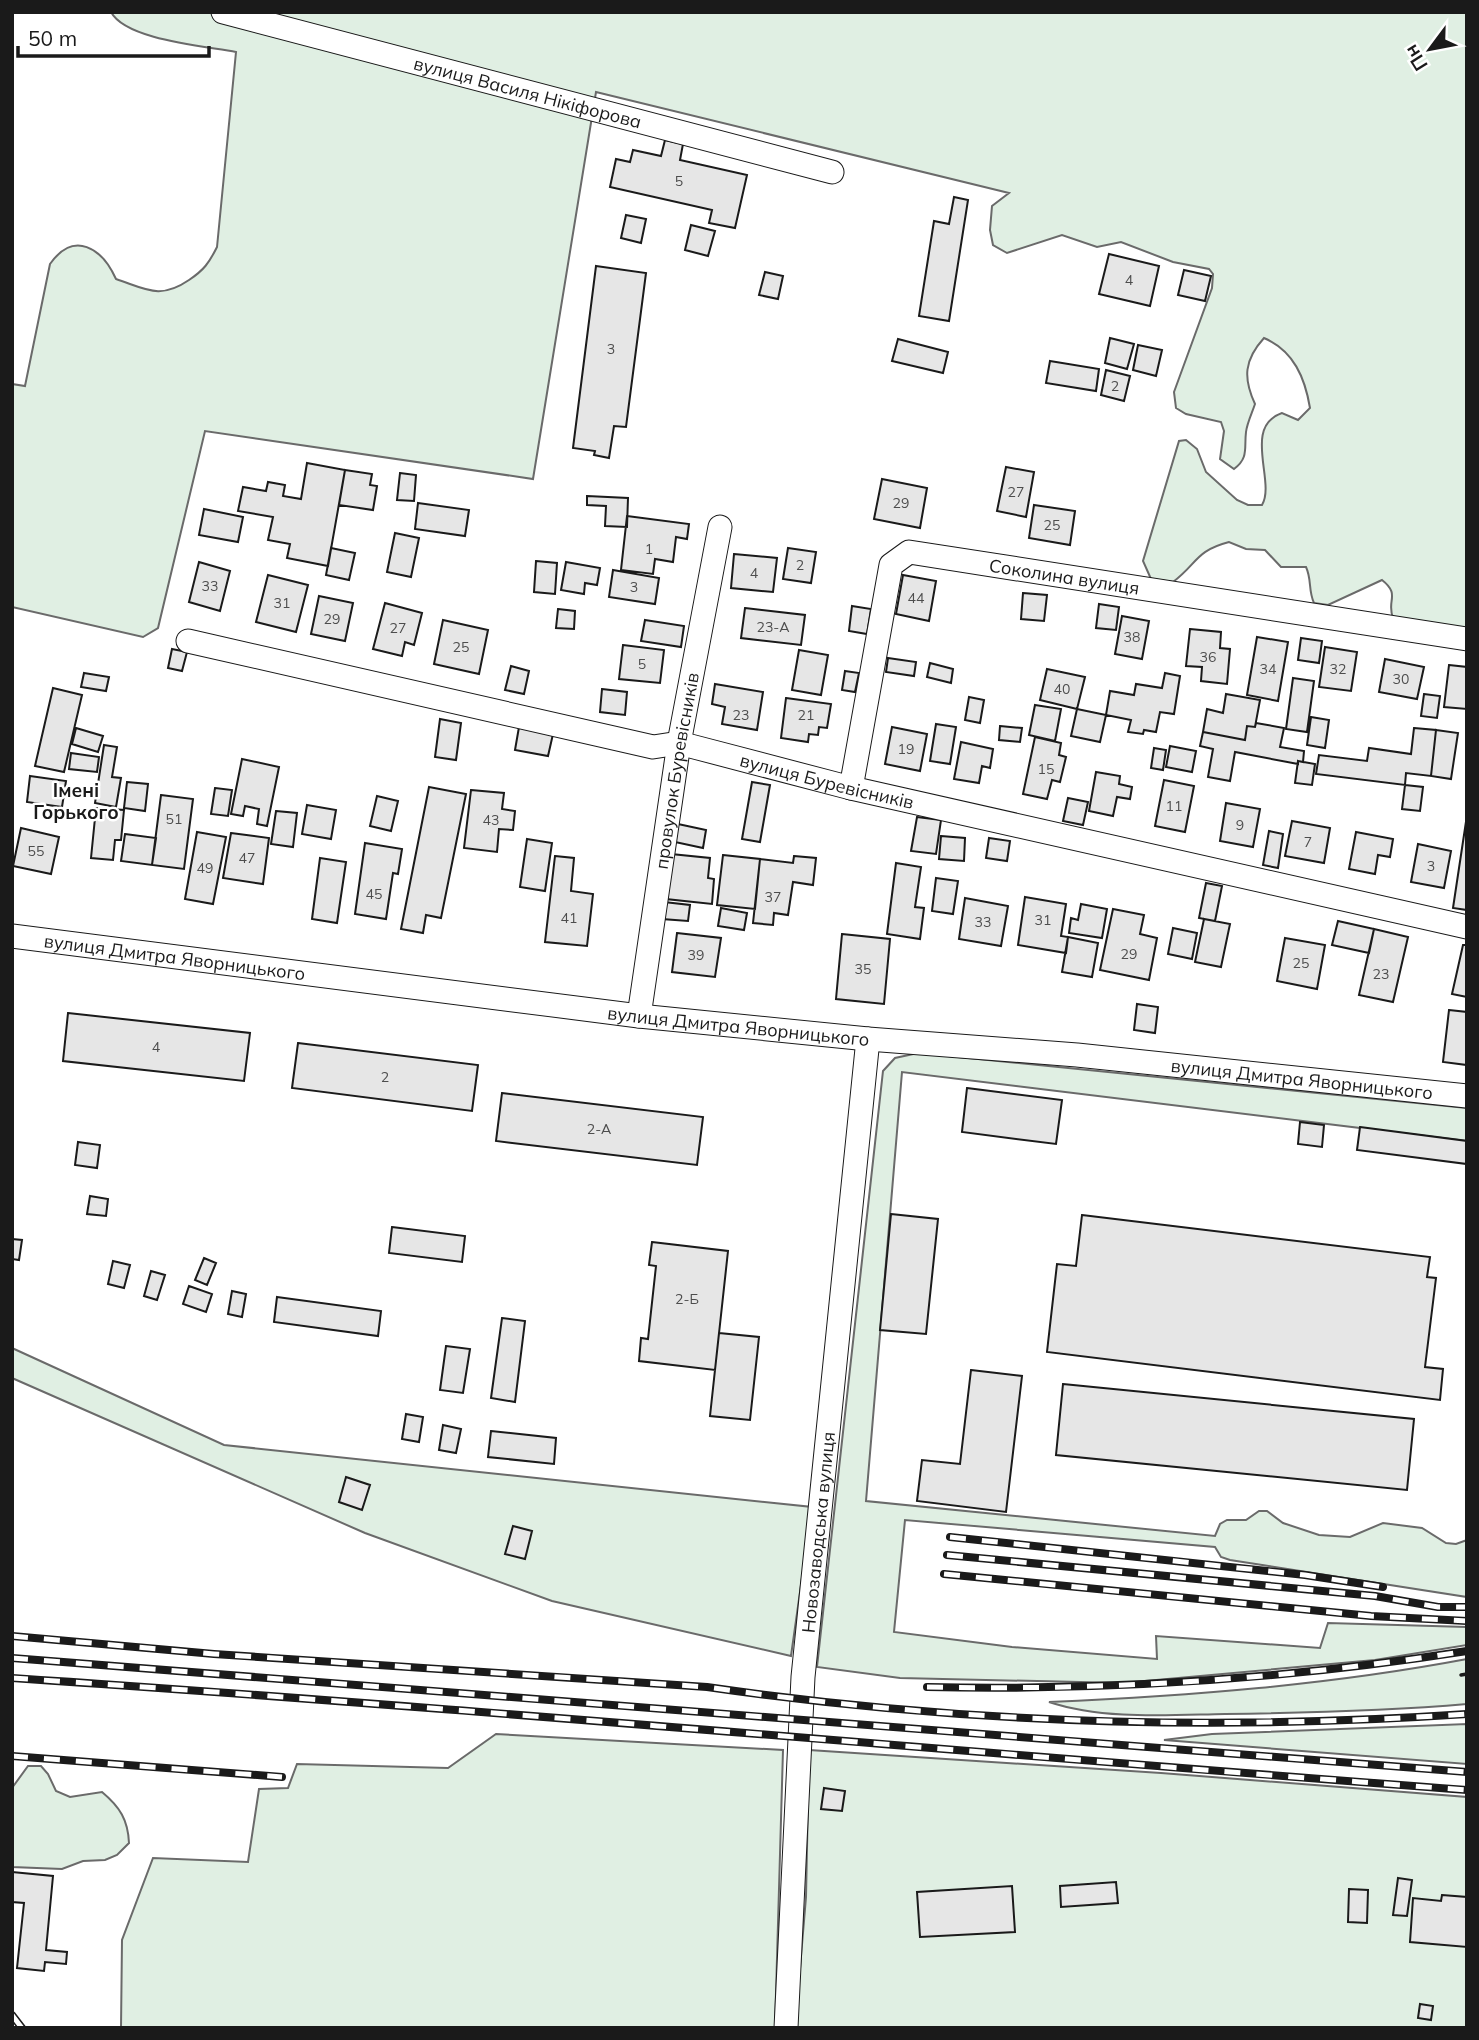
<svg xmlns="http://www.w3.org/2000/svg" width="1479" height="2040" viewBox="0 0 1479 2040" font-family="Mulish,sans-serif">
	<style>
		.green { fill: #e0efe3; stroke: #6a6a6a; stroke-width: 2 }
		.building { fill: #e6e6e6; stroke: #1a1a1a; stroke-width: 2 }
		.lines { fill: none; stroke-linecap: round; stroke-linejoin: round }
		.minor-casing { stroke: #1a1a1a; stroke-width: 25 }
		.minor { stroke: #fff; stroke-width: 23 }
		.rail-casing { stroke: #1a1a1a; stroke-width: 8 }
		.rail { stroke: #fff; stroke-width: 5; stroke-dasharray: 16; stroke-linecap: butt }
		.wall { stroke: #1a1a1a; stroke-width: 3.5 }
		.labels { text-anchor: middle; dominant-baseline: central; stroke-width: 5; stroke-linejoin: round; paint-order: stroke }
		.number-label { font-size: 14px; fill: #4d4d4d }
		.street-label { font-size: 18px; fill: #1a1a1a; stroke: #fff }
		.neighbourhood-label { font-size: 19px; font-weight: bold; fill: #1a1a1a; stroke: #fff }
	</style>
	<rect width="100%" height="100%" fill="#fff"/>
	<!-- green -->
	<path class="green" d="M111,12H1467V631L1393,618C1386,600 1401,595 1382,580L1328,605L1314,603C1308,590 1312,580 1306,567H1281L1265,550L1246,549L1229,542C1195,551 1198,563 1173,582L1151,579L1143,561L1179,441L1186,440L1197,449L1206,472L1237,500L1248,505H1262C1276,482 1242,427 1282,413L1298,420L1310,408C1305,378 1294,351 1264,338C1244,360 1243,378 1255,404C1252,413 1247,423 1246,432C1244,448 1249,458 1234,469L1220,459L1224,431L1221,422L1186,414L1176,408L1174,392L1212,288L1213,274L1209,269L1173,262L1121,242L1097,247L1062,235L1007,253L993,245L990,230L992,206L1009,193L596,92L533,479L205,431L158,628L143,637L12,607V384L25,386L50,264C74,230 102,248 116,279C146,289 160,300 189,280C204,270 209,263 217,247L236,52C205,46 126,40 111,12Z
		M918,1053L1467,1108V1141L902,1072L866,1501L1215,1536L1220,1524L1227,1520H1246L1259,1511H1267L1283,1523L1319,1535L1350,1537L1383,1523L1422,1528L1446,1543L1456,1544L1467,1540V1597L1230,1560L1221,1557L1215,1547L905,1520L894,1632L1012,1647L1157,1659L1156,1636L1320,1648L1328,1623L1467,1627V1645L1375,1660L1123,1683L900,1678L817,1667L883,1071L895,1058Z
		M12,1348L224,1445L812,1507L791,1656L552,1601L365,1533L12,1378Z
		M1467,1659V1704C1386,1711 1306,1713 1225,1714C1168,1715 1103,1720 1049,1702C1189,1696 1329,1685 1467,1659Z
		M1467,1724V1764L1164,1740L1212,1734Z
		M496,1734L783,1750L775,2028H121L122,1940L153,1858L248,1862L259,1789L288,1788L297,1764L448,1768Z
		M809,1750L1161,1773L1467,1797V2028H795L806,1897Z
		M28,1766H41L48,1774L56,1791L70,1797L102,1792C120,1807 128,1820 129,1843L117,1855L105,1860L83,1861L62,1869L12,1867V1788Z"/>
	<!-- building -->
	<path class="building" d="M665,140L683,144L680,160L747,175L735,228L709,223L712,210L610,187L616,159L630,162L633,150L661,156Z
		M954,197L968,200L949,321L919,316L934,221L949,224Z
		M626,215L646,219L641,243L621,238Z
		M691,225L715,231L708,256L685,250Z
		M1109,254L1159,266L1150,306L1099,294Z
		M596,266L646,273L626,427L614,426L609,458L594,455L595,451L573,448Z
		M1184,270L1211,276L1205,301L1178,295Z
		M765,272L783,276L778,299L759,295Z
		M1110,338L1134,344L1127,369L1105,363Z
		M898,339L948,352L943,373L892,361Z
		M1138,345L1162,350L1156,376L1133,370Z
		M1050,361L1099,369L1096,391L1046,383Z
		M1106,370L1130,376L1124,401L1101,395Z
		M307,463L345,470L328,566L287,558L290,544L268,540L273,517L238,511L243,487L266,491L268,482L285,485L283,496L301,499Z
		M1006,467L1034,472L1026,517L997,511Z
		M345,470L372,474L370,485L377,486L373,510L339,505Z
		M400,473L416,475L414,501L397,500Z
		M882,479L927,488L920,528L874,519Z
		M587,496L628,498L627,527L605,526L606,506L587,505Z
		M418,503L469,510L465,536L415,529Z
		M1034,505L1075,511L1070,545L1029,538Z
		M204,509L243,517L238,542L199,535Z
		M627,516L689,524L687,539L676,537L673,562L655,559L653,574L621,570Z
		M395,533L419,538L411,577L387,572Z
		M331,548L355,553L349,580L326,575Z
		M788,548L816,552L811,583L783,579Z
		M734,554L777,558L773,592L731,588Z
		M536,561L557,563L555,594L534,592Z
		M199,562L230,571L220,611L189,602Z
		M566,562L600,568L597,585L585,583L584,594L561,590Z
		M613,570L659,578L655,604L609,597Z
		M268,575L308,585L296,632L256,622Z
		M903,575L936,581L929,621L896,614Z
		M1023,593L1047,595L1044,621L1021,619Z
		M319,596L353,603L345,641L311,634Z
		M385,603L422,613L414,645L405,642L402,656L373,649Z
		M1099,604L1119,607L1116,630L1096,628Z
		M852,606L871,609L867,634L849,631Z
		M745,608L805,615L801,645L741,638Z
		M558,609L575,611L574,629L556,628Z
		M1122,616L1149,621L1142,659L1115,654Z
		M443,620L488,630L479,674L434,664Z
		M645,620L684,626L681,647L641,641Z
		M1190,629L1221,632L1220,648L1230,649L1227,684L1201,681L1202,667L1186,666Z
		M1257,637L1288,642L1278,701L1247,695Z
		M1301,638L1322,641L1319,663L1298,660Z
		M623,645L664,650L660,683L619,679Z
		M1325,647L1357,652L1351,691L1319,687Z
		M172,649L187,652L182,671L168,668Z
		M799,650L828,655L821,695L792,690Z
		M888,658L916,662L914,676L886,672Z
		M1385,659L1424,667L1417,699L1379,692Z
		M930,663L953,669L951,683L927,677Z
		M1449,665L1467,667V709L1444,707Z
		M511,666L529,671L524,694L505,690Z
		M1047,669L1085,677L1077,709L1040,700Z
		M845,671L859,673L855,692L842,690Z
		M84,673L109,677L106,691L81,687Z
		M1165,673L1180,676L1174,714L1160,712L1156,732L1144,730L1143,734L1128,732L1131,720L1106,715L1110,691L1134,695L1136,684L1162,688Z
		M1293,678L1314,681L1307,732L1286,729Z
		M715,684L763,692L757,730L722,724L725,707L712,704Z
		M53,688L82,695L64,772L35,766Z
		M602,689L627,692L625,715L600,712Z
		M1226,694L1260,700L1255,727L1247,726L1245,740L1203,732L1207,709L1223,713Z
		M1424,694L1440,696L1437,718L1421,716Z
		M969,697L984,700L980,723L965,720Z
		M786,698L831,704L827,728L819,727L818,735L809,734L808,742L781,738Z
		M1035,705L1061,709L1055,741L1029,735Z
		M1077,709L1106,715L1100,742L1071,736Z
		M1311,717L1329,720L1325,748L1307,745Z
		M440,719L461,723L456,760L435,757Z
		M1256,723L1284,728L1280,747L1304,751L1303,762L1298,761V764L1235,752L1230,781L1208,777L1213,749L1200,746L1203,732L1245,740L1247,726L1255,727Z
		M936,724L956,727L950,764L930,761Z
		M1000,726L1022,728L1020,742L999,740Z
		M519,727L553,734L548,756L515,750Z
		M892,727L927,734L920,771L885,764Z
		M76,728L103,736L98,752L72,744Z
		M1414,728L1436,730L1431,776L1406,773L1405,785L1316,774L1319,755L1367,761L1369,748L1411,754Z
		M1436,730L1458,733L1451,779L1431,776Z
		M1035,737L1061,743L1059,755L1066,757L1060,782L1052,780L1047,799L1023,794Z
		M961,742L993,749L990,768L982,766L979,783L954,779Z
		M104,745L117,747L112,777L121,778L116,807L95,803Z
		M1170,746L1196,751L1192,772L1166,767Z
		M1154,748L1166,750L1163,770L1151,768Z
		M71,753L99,757L97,772L69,769Z
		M242,759L279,767L267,826L257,824L259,809L245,806L243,816L231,814Z
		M1298,761L1315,764L1312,785L1295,783Z
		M1096,772L1120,776L1119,784L1132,787L1130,799L1117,797L1113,816L1089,811Z
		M30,776L66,781L62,807L27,802Z
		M1164,780L1194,786L1185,832L1155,826Z
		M127,782L148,784L145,811L124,808Z
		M752,782L770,785L760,842L742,839Z
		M1405,785L1423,787L1420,811L1402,809Z
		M429,787L466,794L441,918L426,915L423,933L401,929Z
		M215,788L232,790L228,816L211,814Z
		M471,790L504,793L502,809L515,811L513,830L499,829L497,852L464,848Z
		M161,795L193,799L184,869L152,865Z
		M377,796L398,801L391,831L370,826Z
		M1068,798L1088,802L1083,825L1063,821Z
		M1226,803L1260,809L1253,847L1220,841Z
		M307,805L336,810L331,839L302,834Z
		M96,808L124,810L121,840H115L113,860L91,858Z
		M276,811L297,813L293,847L271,844Z
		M1467,815V910L1453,908Z
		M917,817L941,820L936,854L911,851Z
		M1292,821L1330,828L1324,863L1285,856Z
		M678,824L706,830L703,848L675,842Z
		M21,828L59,837L51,874L13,866Z
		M1269,831L1283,834L1278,868L1263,865Z
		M197,832L226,837L213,904L185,899Z
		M1356,832L1393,839L1390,857L1378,855L1375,874L1349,869Z
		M231,833L269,838L263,884L223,878Z
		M125,834L156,838L152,865L121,861Z
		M941,836L965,838L964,861L939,859Z
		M989,838L1010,841L1007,861L986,858Z
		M527,839L552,843L545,891L520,887Z
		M365,843L402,849L398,874L393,873L386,919L355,914Z
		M1418,844L1451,851L1444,888L1411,882Z
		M671,854L710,858L708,878L714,879L712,904L666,899Z
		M723,855L760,859L755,909L717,905Z
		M555,856L574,858L571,891L593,894L587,946L545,942Z
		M794,856L816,858L813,885L793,882L788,915L774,913L773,925L753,923L760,859L793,863Z
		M320,858L346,862L337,923L312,919Z
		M896,863L921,867L915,907L924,908L920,939L887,934Z
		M936,878L958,881L953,914L932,911Z
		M1206,883L1222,886L1215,921L1199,918Z
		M1025,897L1066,904L1061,936L1068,937L1066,953L1018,945Z
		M965,898L1008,906L1001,946L959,939Z
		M664,902L690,905L688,921L662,919Z
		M1081,904L1107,909L1102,938L1069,933L1071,918L1078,920Z
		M721,908L747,913L744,930L718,926Z
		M1113,909L1144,915L1140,934L1157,938L1149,980L1100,970Z
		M1204,919L1230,924L1221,967L1195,962Z
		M1338,921L1374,929L1369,953L1332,945Z
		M1173,928L1197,933L1192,959L1168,954Z
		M1374,929L1408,937L1393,1002L1359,995Z
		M677,933L721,938L715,977L672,972Z
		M842,934L890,939L884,1004L836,999Z
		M1068,937L1098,943L1092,977L1062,972Z
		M1285,938L1325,945L1317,989L1277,981Z
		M1463,945H1467V997L1452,994Z
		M1137,1004L1158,1007L1155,1033L1134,1030Z
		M1449,1010L1467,1012V1065L1443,1062Z
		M68,1013L250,1033L244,1081L63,1061Z
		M298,1043L478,1065L472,1111L292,1088Z
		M967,1088L1062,1100L1056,1144L962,1132Z
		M502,1093L703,1117L697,1165L496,1141Z
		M1300,1122L1324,1125L1322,1147L1298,1144Z
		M1360,1127L1467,1141V1164L1357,1150Z
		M78,1142L100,1145L97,1168L75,1165Z
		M90,1196L108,1199L106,1216L87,1214Z
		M891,1214L938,1219L926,1334L880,1330Z
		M1082,1215L1430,1257L1427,1277L1436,1278L1425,1367L1443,1369L1440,1400L1047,1352L1057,1264L1076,1266Z
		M392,1227L465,1236L462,1262L389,1253Z
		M12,1239L22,1240L19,1260L12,1259Z
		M652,1242L728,1251L715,1370L639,1361L641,1338L648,1339L656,1266L649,1265Z
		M204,1258L216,1263L207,1285L195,1280Z
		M113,1261L130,1265L124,1288L108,1284Z
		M151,1271L165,1275L157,1300L144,1296Z
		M189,1286L212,1294L206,1312L183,1304Z
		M232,1291L246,1294L242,1317L228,1314Z
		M277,1297L381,1311L378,1336L274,1322Z
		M502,1318L525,1321L515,1402L491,1398Z
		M719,1333L759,1337L750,1420L710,1416Z
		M446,1346L470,1349L463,1393L440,1390Z
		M971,1370L1022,1376L1006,1512L917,1501L922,1460L960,1464Z
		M1063,1384L1414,1419L1407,1490L1056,1455Z
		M406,1414L423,1417L419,1442L402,1439Z
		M443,1425L461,1429L456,1453L439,1450Z
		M491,1431L556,1438L554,1464L488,1457Z
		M346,1477L370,1485L362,1510L339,1502Z
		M513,1526L532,1531L525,1559L505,1554Z
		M824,1788L845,1791L842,1811L821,1809Z
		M12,1872L53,1876L46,1950L67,1952L66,1964L45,1962L44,1971L17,1968L24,1903L12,1902Z
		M1398,1878L1412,1880L1407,1916L1393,1915Z
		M1116,1882L1118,1903L1061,1907L1060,1886Z
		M1012,1886L1015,1932L920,1937L917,1892Z
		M1349,1889L1368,1890L1367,1923L1348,1922Z
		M1442,1895L1467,1897V1947L1410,1942L1413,1898L1441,1901Z
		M1420,2004L1433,2006L1431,2020L1418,2018Z"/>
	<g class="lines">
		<!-- minor casing -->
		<g class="minor-casing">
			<g id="minor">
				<path id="s1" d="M223,12L832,172"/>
				<path id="s2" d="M188,641L653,747L679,743L851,788L1467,927"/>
				<path id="s3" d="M851,788L891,565L909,552L1467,639"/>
				<path id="s4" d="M12,936L639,1016L868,1039L1077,1055L1467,1096"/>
				<path id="s5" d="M639,1016L679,743L720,527"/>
				<path id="s6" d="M786,2028L803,1677L868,1039"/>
			</g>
		</g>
		<!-- minor -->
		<use href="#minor" class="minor"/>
		<!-- rail casing -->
		<g class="rail-casing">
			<path id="rail" d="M950,1537L1305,1575L1383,1587
				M947,1555L1375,1596L1438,1607H1467
				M944,1574L1371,1616L1467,1621
				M12,1636L214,1654L707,1687C957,1723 1214,1731 1467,1714
				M12,1658L1467,1772
				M12,1678C497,1710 982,1754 1467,1790
				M927,1687C1108,1691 1287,1679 1467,1651
				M12,1756L282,1777
				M12,2015L22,2028"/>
		</g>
		<!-- rail -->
		<use href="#rail" class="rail"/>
		<!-- wall -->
		<path class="wall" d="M1461,1675L1467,1674"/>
	</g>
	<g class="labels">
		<!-- number labels -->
		<g class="number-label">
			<text x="679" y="181">5</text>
			<text x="1129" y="280">4</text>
			<text x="611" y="349">3</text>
			<text x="1115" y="386">2</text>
			<text x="1016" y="492">27</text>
			<text x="901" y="503">29</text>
			<text x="1052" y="525">25</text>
			<text x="649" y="549">1</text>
			<text x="800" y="565">2</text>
			<text x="754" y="573">4</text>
			<text x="210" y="586">33</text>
			<text x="634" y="587">3</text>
			<text x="916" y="598">44</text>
			<text x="282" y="603">31</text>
			<text x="332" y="619">29</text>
			<text x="773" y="627">23-А</text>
			<text x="398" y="628">27</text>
			<text x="1132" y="637">38</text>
			<text x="461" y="647">25</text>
			<text x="1208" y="657">36</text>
			<text x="642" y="664">5</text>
			<text x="1268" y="669">34</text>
			<text x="1338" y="669">32</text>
			<text x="1401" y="679">30</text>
			<text x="1062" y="689">40</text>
			<text x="741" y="715">23</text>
			<text x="806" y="715">21</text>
			<text x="906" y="749">19</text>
			<text x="1046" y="769">15</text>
			<text x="1174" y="806">11</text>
			<text x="174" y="819">51</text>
			<text x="491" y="820">43</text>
			<text x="1240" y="825">9</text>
			<text x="1308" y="842">7</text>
			<text x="36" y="851">55</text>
			<text x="247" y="858">47</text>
			<text x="1431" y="866">3</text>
			<text x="205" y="868">49</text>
			<text x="374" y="894">45</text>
			<text x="773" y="897">37</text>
			<text x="569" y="918">41</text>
			<text x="1043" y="920">31</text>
			<text x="983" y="922">33</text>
			<text x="1129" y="954">29</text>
			<text x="696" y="955">39</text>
			<text x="1301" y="963">25</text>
			<text x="863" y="969">35</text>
			<text x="1381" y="974">23</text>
			<text x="156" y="1047">4</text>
			<text x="385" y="1077">2</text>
			<text x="599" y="1129">2-А</text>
			<text x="687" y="1299">2-Б</text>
		</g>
		<!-- street labels -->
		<g class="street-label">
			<text stroke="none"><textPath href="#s1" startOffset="315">вулиця Василя Нікіфорова</textPath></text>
			<text stroke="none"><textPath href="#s3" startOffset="406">Соколина вулиця</textPath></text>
			<text stroke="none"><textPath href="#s5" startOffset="248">провулок Буревісників</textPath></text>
			<text stroke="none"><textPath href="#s2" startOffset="656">вулиця Буревісників</textPath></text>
			<text stroke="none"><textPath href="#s4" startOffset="164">вулиця Дмитра Яворницького</textPath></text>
			<text stroke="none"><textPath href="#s4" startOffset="732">вулиця Дмитра Яворницького</textPath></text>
			<text stroke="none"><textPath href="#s4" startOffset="1298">вулиця Дмитра Яворницького</textPath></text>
			<text stroke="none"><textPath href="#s6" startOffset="497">Новозаводська вулиця</textPath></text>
		</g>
		<!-- neighbourhood labels -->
		<g class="neighbourhood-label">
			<text x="76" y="790">Імені<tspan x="76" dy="22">Горького</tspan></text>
		</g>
	</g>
	<!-- border -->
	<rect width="1479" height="2040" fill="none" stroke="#1a1a1a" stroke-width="28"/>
	<!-- north arrow -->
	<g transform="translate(1430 49) rotate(238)" stroke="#ffffff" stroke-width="5" paint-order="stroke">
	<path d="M0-5L12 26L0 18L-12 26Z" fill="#1a1a1a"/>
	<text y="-10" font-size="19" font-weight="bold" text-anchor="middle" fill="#1a1a1a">Пн</text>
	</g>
	<!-- scale -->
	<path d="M18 46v10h191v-10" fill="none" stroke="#1a1a1a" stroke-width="3.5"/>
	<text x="28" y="46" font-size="21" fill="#1a1a1a" stroke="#ffffff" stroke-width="5" paint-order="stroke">50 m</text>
</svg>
